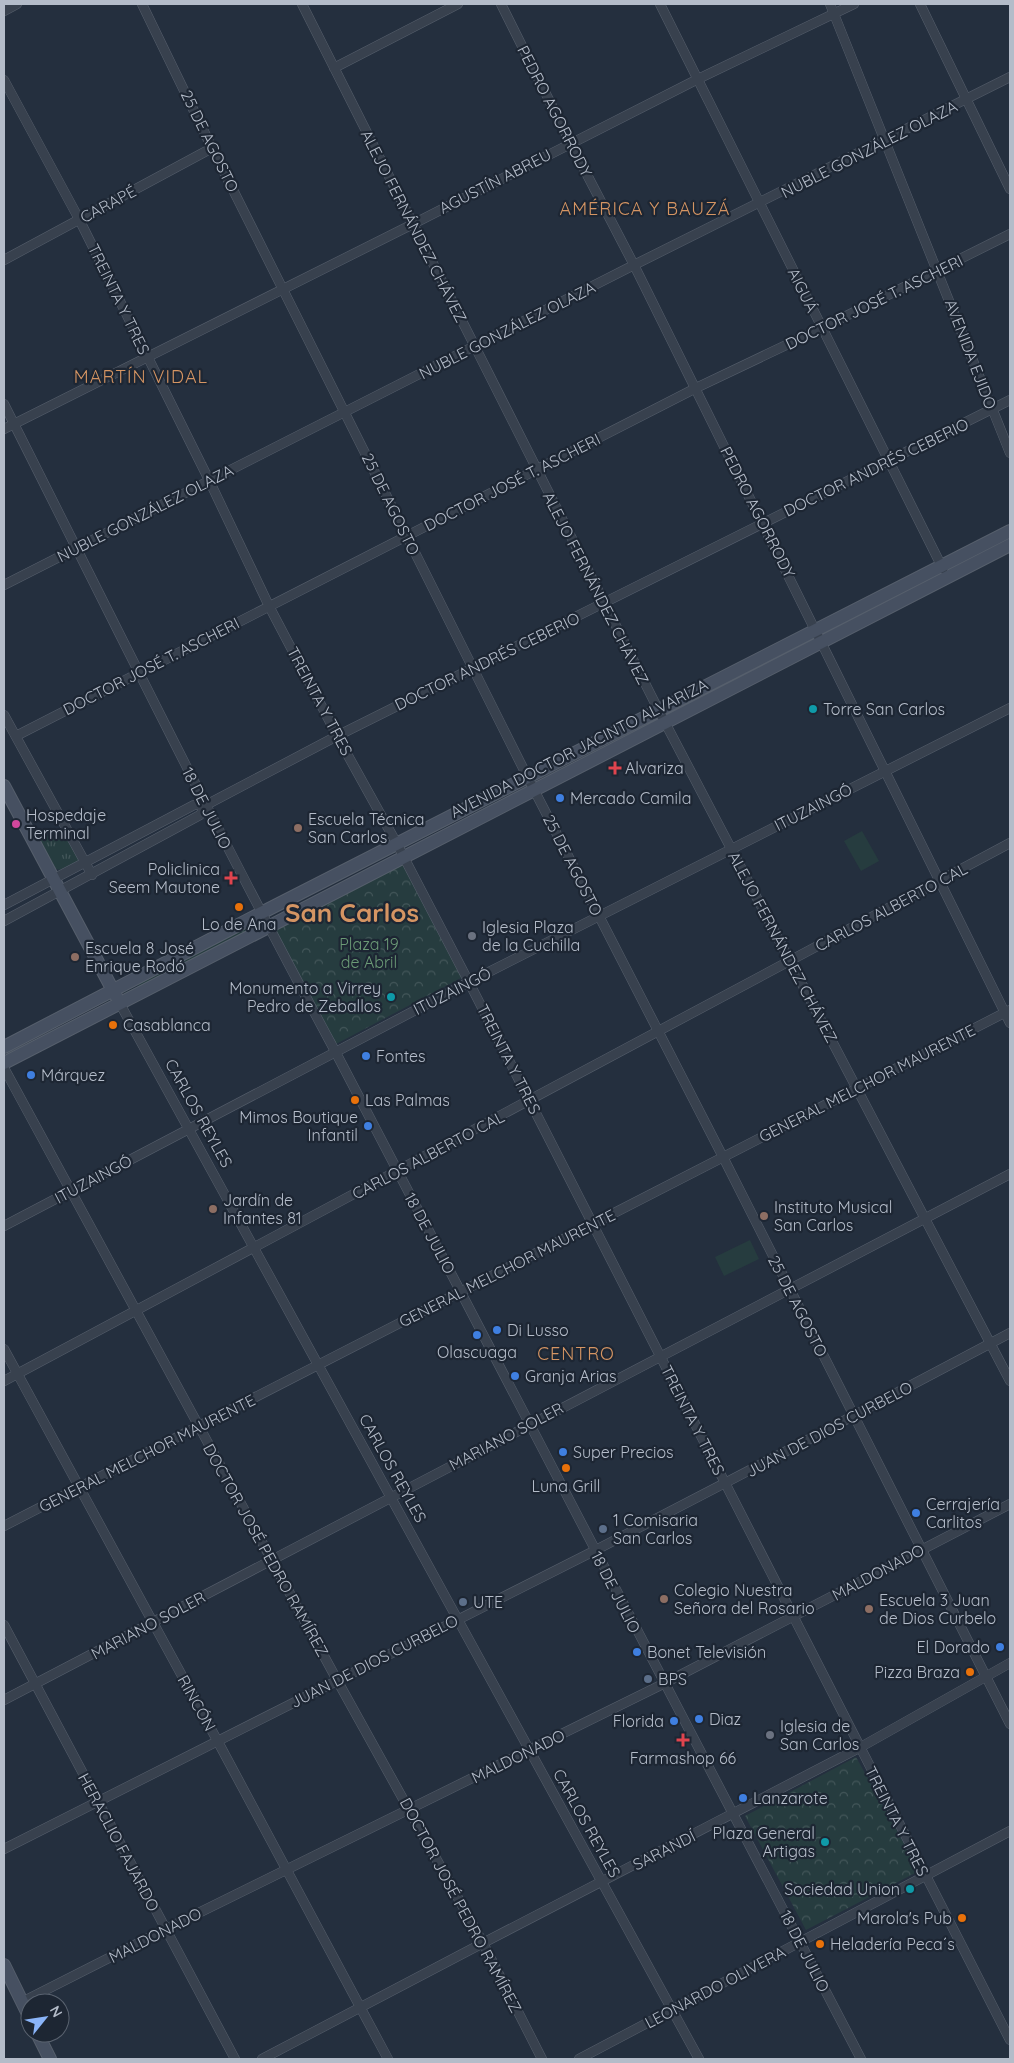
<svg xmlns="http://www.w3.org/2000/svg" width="1014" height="2063" viewBox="0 0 1014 2063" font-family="Quicksand,sans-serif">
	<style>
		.grass { fill: url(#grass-tufts) }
		.forest { fill: url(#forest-crowns) }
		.pitch { fill: #263c3f }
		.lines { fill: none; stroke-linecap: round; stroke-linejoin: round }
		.street-casing { stroke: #565f6c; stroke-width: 10 }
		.secondary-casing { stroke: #565f6c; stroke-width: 14 }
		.street { stroke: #38414e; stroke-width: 9 }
		.secondary { stroke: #465061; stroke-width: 12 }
		.culture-dot { fill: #0f9aa8; stroke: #1d2633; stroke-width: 2 }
		.health-dot { fill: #e0444e; stroke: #1d2633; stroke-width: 2 }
		.shop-dot { fill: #3f7fe0; stroke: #1d2633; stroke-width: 2 }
		.hotel-dot { fill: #d1479c; stroke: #1d2633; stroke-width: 2 }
		.education-dot { fill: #8d6e63; stroke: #1d2633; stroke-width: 2 }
		.food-dot { fill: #e8710a; stroke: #1d2633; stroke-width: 2 }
		.worship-dot { fill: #6b7280; stroke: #1d2633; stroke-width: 2 }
		.service-dot { fill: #5c6f8a; stroke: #1d2633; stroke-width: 2 }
		.labels { text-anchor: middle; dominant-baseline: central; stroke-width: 4.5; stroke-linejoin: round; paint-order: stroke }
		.street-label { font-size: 16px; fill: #b4bcc9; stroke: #1d2633 }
		.poi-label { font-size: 16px; fill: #b4bcc9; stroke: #1d2633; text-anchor: start }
		.park-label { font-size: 16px; fill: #6b9a76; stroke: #1d2633 }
		.neighbourhood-label { font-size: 18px; letter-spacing: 1px; fill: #d59563; stroke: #1d2633 }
		.town-label { font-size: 26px; font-weight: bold; fill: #d59563; stroke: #1d2633 }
	</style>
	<defs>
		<pattern id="grass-tufts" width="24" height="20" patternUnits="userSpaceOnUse" patternTransform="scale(1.25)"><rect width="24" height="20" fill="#263c3f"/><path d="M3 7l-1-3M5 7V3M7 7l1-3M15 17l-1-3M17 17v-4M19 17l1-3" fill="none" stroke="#435659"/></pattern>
		<pattern id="forest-crowns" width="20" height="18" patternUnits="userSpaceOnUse" patternTransform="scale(1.25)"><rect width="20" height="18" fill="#263c3f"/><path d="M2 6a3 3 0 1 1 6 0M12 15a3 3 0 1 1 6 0" fill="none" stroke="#435659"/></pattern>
	</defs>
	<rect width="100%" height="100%" fill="#242f3e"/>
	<!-- grass -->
	<path class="grass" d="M62,828L80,860L60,870L53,868L38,841Z
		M257,922L259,926L126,994L124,993L137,987L141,982L241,931L242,928Z"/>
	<!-- forest -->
	<path class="forest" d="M404,863L463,977L336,1044L275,929Z
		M856,1757L919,1871L806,1930L745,1816Z"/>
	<!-- pitch -->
	<path class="pitch" d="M862,831L879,861L861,871L844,841Z
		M750,1240L759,1259L724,1276L715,1257Z"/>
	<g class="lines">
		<!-- street casing -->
		<g class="street-casing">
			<path id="street" d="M142,4L212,148L528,778L723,1157L1010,1724
				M302,4L659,711L1010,1381
				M501,4L570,142L634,265L1010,1023
				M660,4L943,569
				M830,4L1010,453
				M920,4L1010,189
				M4,11L17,4
				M334,68L458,4
				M4,80L79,219L209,480L269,606L341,743L397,844L474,992L1010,2040
				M4,260L212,148
				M4,404C113,620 220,838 335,1051L861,2059
				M4,429L413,224L698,79L854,4
				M4,585L634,265L1010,77
				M4,715L92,875
				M16,736L696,388L822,328L1010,234
				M4,905L194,805H206L337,736L1010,400
				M4,921L200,815L206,805
				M119,1002L699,2059
				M4,1068L337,1680L483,1943L542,2059
				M4,1226L469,982L1010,708
				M4,1349L217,1740L388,2059
				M4,1381L1010,843
				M4,1526L1010,1010
				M4,1625L235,2059
				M4,1700L1010,1174
				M4,1849C199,1749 397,1652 592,1552C732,1480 871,1407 1010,1333
				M22,2002L166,1929L659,1686L1010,1504
				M262,2059L483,1943L859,1748L1010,1663
				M579,2059L1010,1831"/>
		</g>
		<!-- secondary casing -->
		<g class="secondary-casing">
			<path id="secondary" d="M4,786L116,996
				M4,1047L269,909L1010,531
				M4,1063L1010,545
				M4,1965L30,2018
				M37,2033L50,2059"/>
		</g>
		<!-- street -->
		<use href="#street" class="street"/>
		<!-- secondary -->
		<use href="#secondary" class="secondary"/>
	</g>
	<!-- markers -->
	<g class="culture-dot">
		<circle cx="813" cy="709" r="5"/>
		<circle cx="391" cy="997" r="5"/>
		<circle cx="825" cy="1842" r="5"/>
		<circle cx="910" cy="1889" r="5"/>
	</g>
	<g class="health-dot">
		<path d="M612.5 760.5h5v5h5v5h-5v5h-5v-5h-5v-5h5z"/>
		<path d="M228.5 870.5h5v5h5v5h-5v5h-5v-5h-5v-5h5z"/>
		<path d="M680.5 1732.5h5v5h5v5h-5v5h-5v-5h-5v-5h5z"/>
	</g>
	<g class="shop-dot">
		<circle cx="560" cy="798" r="5"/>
		<circle cx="366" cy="1056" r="5"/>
		<circle cx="31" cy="1075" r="5"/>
		<circle cx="368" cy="1126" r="5"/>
		<circle cx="497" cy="1330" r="5"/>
		<circle cx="477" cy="1335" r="5"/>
		<circle cx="515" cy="1376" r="5"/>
		<circle cx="563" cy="1452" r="5"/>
		<circle cx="916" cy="1513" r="5"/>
		<circle cx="1000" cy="1647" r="5"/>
		<circle cx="637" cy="1652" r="5"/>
		<circle cx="699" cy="1719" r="5"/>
		<circle cx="674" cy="1721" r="5"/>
		<circle cx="743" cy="1798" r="5"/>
	</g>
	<circle class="hotel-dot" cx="16" cy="824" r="5"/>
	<g class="education-dot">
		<circle cx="298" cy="828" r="5"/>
		<circle cx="75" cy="957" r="5"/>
		<circle cx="213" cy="1209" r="5"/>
		<circle cx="764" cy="1216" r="5"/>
		<circle cx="664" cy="1599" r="5"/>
		<circle cx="869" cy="1609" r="5"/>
	</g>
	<g class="food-dot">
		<circle cx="239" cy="907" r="5"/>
		<circle cx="113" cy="1025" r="5"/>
		<circle cx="355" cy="1100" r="5"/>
		<circle cx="566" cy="1468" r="5"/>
		<circle cx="970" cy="1672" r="5"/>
		<circle cx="962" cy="1918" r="5"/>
		<circle cx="820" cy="1944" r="5"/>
	</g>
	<g class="worship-dot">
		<circle cx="472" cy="936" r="5"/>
		<circle cx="770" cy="1735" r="5"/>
	</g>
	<g class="service-dot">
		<circle cx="603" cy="1529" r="5"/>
		<circle cx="463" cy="1602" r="5"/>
		<circle cx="648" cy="1679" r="5"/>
	</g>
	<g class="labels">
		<!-- street labels -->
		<g class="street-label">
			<text transform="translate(555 111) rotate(63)">PEDRO AGORRODY</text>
			<text transform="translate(210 141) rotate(64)">25 DE AGOSTO</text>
			<text transform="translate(869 149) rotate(-27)">NUBLE GONZÁLEZ OLAZA</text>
			<text transform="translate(495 181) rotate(-27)">AGUSTÍN ABREU</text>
			<text transform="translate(108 204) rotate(-28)">CARAPÉ</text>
			<text transform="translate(414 226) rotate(63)">ALEJO FERNÁNDEZ CHÁVEZ</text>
			<text transform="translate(803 290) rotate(64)">AIGUÁ</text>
			<text transform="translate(119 299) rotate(64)">TREINTA Y TRES</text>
			<text transform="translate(874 302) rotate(-26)">DOCTOR JOSÉ T. ASCHERI</text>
			<text transform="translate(507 330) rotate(-27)">NUBLE GONZÁLEZ OLAZA</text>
			<text transform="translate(971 354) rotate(69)">AVENIDA EJIDO</text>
			<text transform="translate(876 467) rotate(-26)">DOCTOR ANDRÉS CEBERIO</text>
			<text transform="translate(512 482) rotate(-27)">DOCTOR JOSÉ T. ASCHERI</text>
			<text transform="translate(391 504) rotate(64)">25 DE AGOSTO</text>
			<text transform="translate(758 512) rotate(63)">PEDRO AGORRODY</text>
			<text transform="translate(145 513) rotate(-27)">NUBLE GONZÁLEZ OLAZA</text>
			<text transform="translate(596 588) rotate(63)">ALEJO FERNÁNDEZ CHÁVEZ</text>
			<text transform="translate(487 661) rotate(-26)">DOCTOR ANDRÉS CEBERIO</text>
			<text transform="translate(151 666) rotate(-27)">DOCTOR JOSÉ T. ASCHERI</text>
			<text transform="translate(320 701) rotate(62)">TREINTA Y TRES</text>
			<text transform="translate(579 748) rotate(-27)">AVENIDA DOCTOR JACINTO ALVARIZA</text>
			<text transform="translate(813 807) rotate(-27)">ITUZAINGÓ</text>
			<text transform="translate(207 808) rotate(63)">18 DE JULIO</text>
			<text transform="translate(573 865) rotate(63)">25 DE AGOSTO</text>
			<text transform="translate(891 907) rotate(-28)">CARLOS ALBERTO CAL</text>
			<text transform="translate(783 947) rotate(62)">ALEJO FERNÁNDEZ CHÁVEZ</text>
			<text transform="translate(452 991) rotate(-27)">ITUZAINGÓ</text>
			<text transform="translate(509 1059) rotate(63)">TREINTA Y TRES</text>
			<text transform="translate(867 1083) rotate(-27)">GENERAL MELCHOR MAURENTE</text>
			<text transform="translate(199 1113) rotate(61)">CARLOS REYLES</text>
			<text transform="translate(428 1155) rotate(-28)">CARLOS ALBERTO CAL</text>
			<text transform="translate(93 1179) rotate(-28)">ITUZAINGÓ</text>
			<text transform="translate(430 1233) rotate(62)">18 DE JULIO</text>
			<text transform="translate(507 1268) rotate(-27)">GENERAL MELCHOR MAURENTE</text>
			<text transform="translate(798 1306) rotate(63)">25 DE AGOSTO</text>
			<text transform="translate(693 1420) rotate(63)">TREINTA Y TRES</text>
			<text transform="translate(829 1429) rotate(-28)">JUAN DE DIOS CURBELO</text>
			<text transform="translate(506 1436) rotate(-28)">MARIANO SOLER</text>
			<text transform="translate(147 1453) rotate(-27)">GENERAL MELCHOR MAURENTE</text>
			<text transform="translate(393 1468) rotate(61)">CARLOS REYLES</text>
			<text transform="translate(266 1550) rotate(61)">DOCTOR JOSÉ PEDRO RAMÍREZ</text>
			<text transform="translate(878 1572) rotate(-28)">MALDONADO</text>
			<text transform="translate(616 1592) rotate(63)">18 DE JULIO</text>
			<text transform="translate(148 1625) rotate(-28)">MARIANO SOLER</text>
			<text transform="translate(374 1661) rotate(-27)">JUAN DE DIOS CURBELO</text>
			<text transform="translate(197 1703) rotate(61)">RINCÓN</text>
			<text transform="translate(518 1756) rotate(-26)">MALDONADO</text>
			<text transform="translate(897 1821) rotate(63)">TREINTA Y TRES</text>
			<text transform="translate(587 1823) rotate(61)">CARLOS REYLES</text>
			<text transform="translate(119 1842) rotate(62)">HERACLIO FAJARDO</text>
			<text transform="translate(664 1850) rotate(-27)">SARANDÍ</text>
			<text transform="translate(461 1905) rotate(62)">DOCTOR JOSÉ PEDRO RAMÍREZ</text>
			<text transform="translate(155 1935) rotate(-27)">MALDONADO</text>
			<text transform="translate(805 1951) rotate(63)">18 DE JULIO</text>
			<text transform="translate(715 1987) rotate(-28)">LEONARDO OLIVERA</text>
		</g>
		<!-- poi labels -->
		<g class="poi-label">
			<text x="823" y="709">Torre San Carlos</text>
			<text x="625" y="768">Alvariza</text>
			<text x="570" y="798">Mercado Camila</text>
			<text x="26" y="815">Hospedaje<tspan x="26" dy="18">Terminal</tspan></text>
			<text x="308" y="819">Escuela Técnica<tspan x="308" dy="18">San Carlos</tspan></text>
			<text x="220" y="869" text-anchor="end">Policlinica<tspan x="220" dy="18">Seem Mautone</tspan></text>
			<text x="239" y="924" text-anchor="middle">Lo de Ana</text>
			<text x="482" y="927">Iglesia Plaza<tspan x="482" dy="18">de la Cuchilla</tspan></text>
			<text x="85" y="948">Escuela 8 José<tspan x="85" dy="18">Enrique Rodó</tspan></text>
			<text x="381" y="988" text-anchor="end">Monumento a Virrey<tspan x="381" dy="18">Pedro de Zeballos</tspan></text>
			<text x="123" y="1025">Casablanca</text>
			<text x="376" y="1056">Fontes</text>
			<text x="41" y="1075">Márquez</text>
			<text x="365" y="1100">Las Palmas</text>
			<text x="358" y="1117" text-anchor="end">Mimos Boutique<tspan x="358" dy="18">Infantil</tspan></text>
			<text x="223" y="1200">Jardín de<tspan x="223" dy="18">Infantes 81</tspan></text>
			<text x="774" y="1207">Instituto Musical<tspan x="774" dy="18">San Carlos</tspan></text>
			<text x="507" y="1330">Di Lusso</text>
			<text x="477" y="1352" text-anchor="middle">Olascuaga</text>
			<text x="525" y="1376">Granja Arias</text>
			<text x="573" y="1452">Super Precios</text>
			<text x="566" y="1486" text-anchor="middle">Luna Grill</text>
			<text x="926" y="1504">Cerrajería<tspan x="926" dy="18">Carlitos</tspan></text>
			<text x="613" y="1520">1 Comisaria<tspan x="613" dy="18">San Carlos</tspan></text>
			<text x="674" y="1590">Colegio Nuestra<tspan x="674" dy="18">Señora del Rosario</tspan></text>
			<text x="879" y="1600">Escuela 3 Juan<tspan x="879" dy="18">de Dios Curbelo</tspan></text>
			<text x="473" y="1602">UTE</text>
			<text x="990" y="1647" text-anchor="end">El Dorado</text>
			<text x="647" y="1652">Bonet Televisión</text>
			<text x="960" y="1672" text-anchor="end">Pizza Braza</text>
			<text x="658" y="1679">BPS</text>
			<text x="709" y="1719">Diaz</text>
			<text x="664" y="1721" text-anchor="end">Florida</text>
			<text x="780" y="1726">Iglesia de<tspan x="780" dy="18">San Carlos</tspan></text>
			<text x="683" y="1758" text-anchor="middle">Farmashop 66</text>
			<text x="753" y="1798">Lanzarote</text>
			<text x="815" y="1833" text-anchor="end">Plaza General<tspan x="815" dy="18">Artigas</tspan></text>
			<text x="900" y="1889" text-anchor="end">Sociedad Union</text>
			<text x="952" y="1918" text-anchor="end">Marola's Pub</text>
			<text x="830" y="1944">Heladería Peca´s</text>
		</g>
		<!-- park labels -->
		<g class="park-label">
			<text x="369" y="944">Plaza 19<tspan x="369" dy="18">de Abril</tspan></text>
		</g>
		<!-- neighbourhood labels -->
		<g class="neighbourhood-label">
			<text x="645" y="208">AMÉRICA Y BAUZÁ</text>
			<text x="141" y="376">MARTÍN VIDAL</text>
			<text x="576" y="1353">CENTRO</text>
		</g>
		<!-- town labels -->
		<g class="town-label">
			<text x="352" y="912">San Carlos</text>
		</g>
	</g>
	<!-- border -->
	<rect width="1014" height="2063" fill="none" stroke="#b4bcc9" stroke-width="10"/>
	<!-- north arrow -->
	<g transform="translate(45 2018) rotate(60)"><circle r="24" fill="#1d2633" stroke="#59626f"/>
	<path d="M0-4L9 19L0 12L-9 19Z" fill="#8ab4f8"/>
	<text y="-8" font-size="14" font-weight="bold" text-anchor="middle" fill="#b4bcc9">N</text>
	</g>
</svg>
